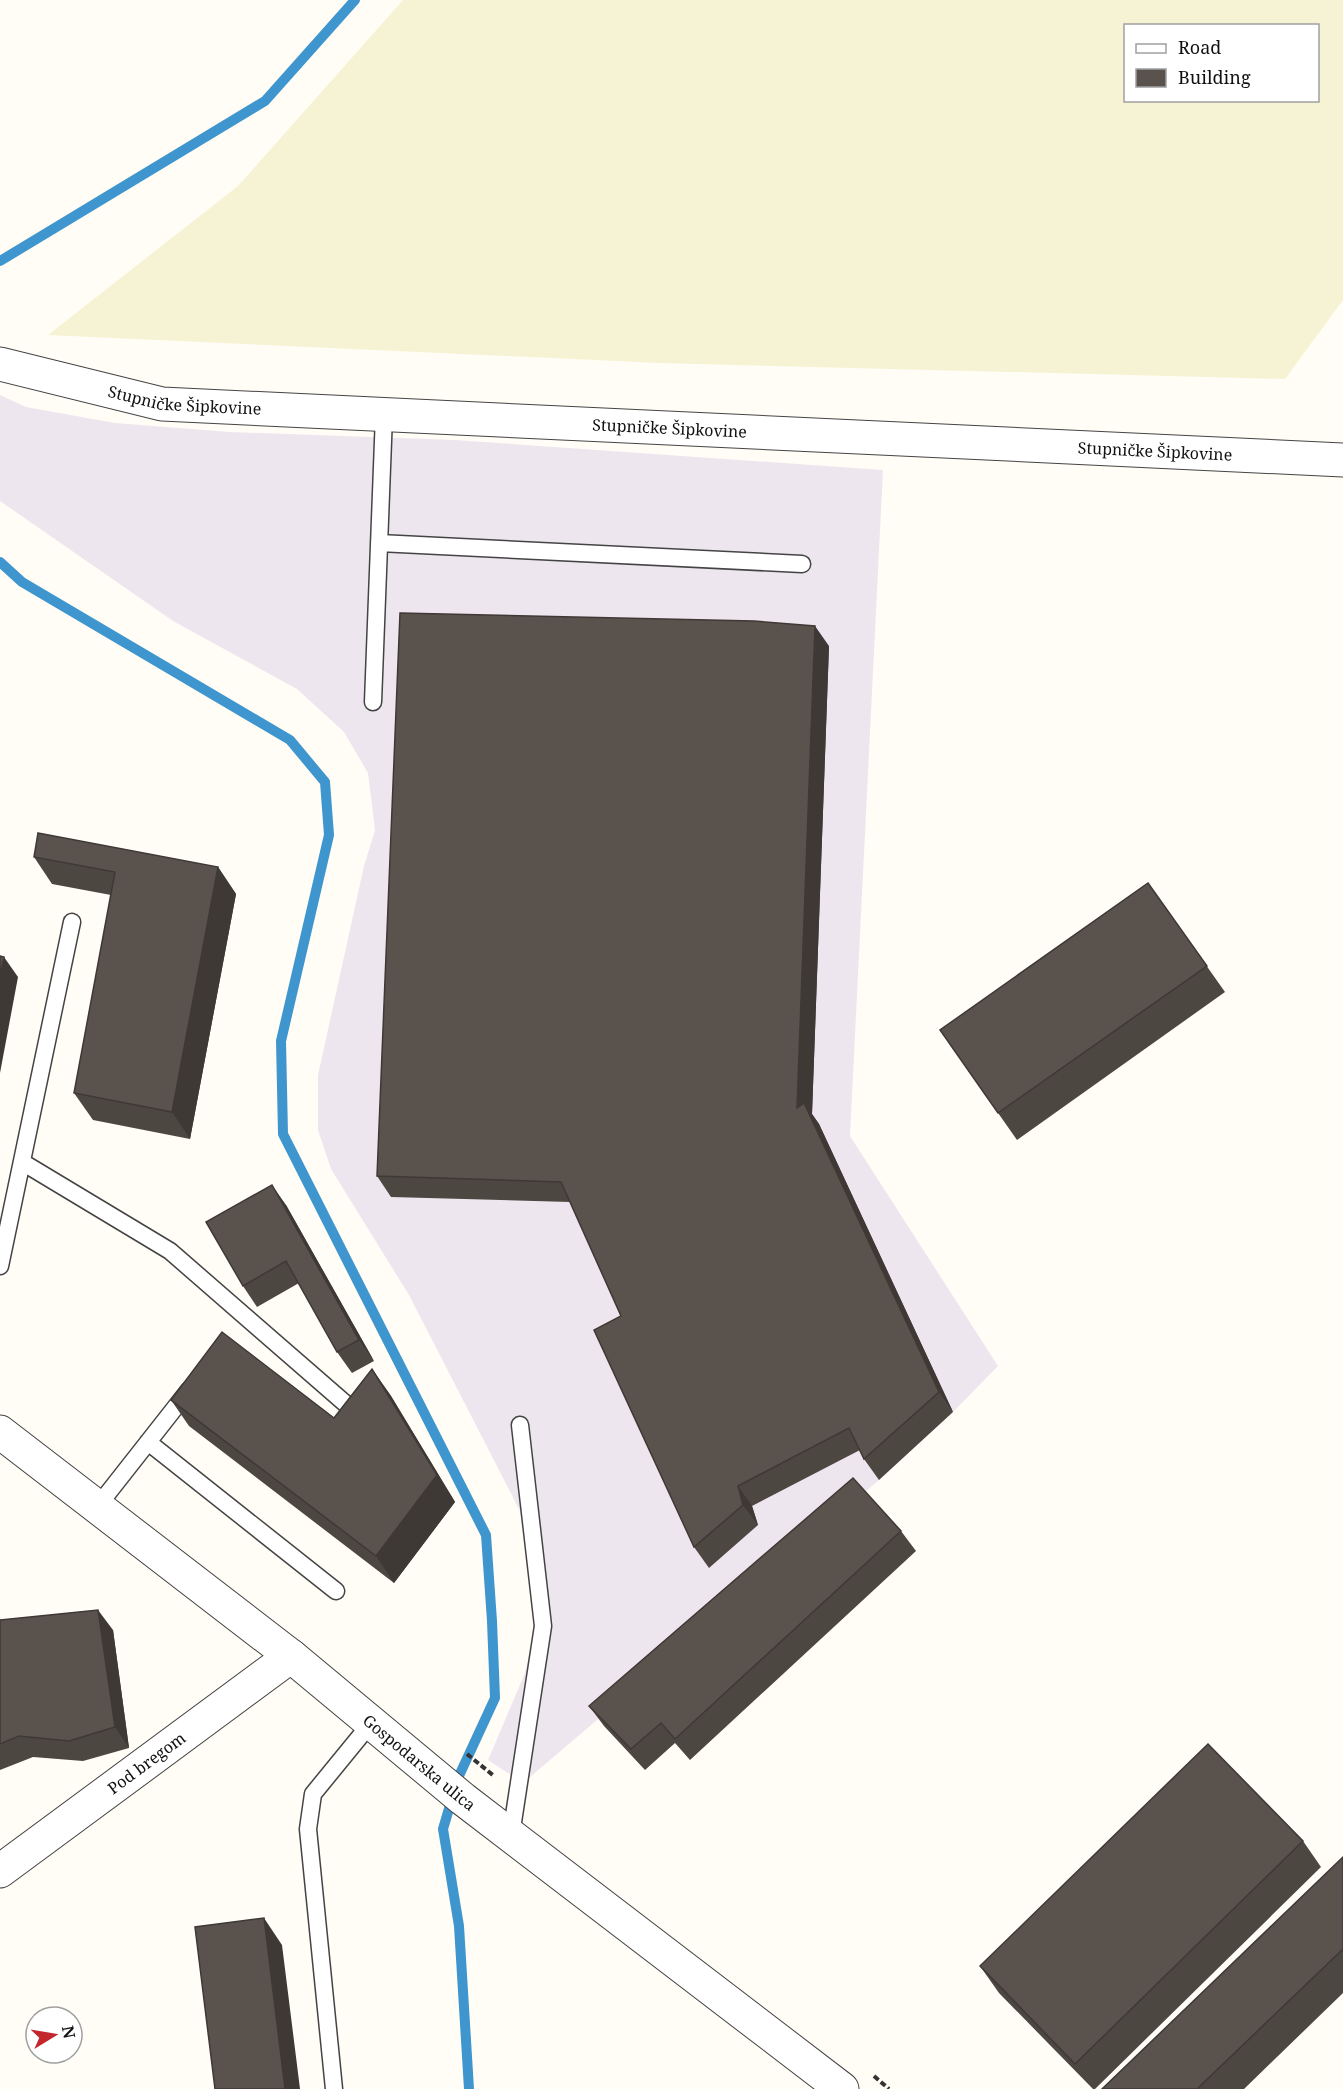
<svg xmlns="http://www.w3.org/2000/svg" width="1343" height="2089" viewBox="0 0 1343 2089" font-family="'Noto Serif',serif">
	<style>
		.industrial { fill: #eee6ef }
		.farmland { fill: #f6f3d4; fill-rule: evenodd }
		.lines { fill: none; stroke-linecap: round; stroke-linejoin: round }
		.stream { stroke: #3f96cf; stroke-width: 10 }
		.service-casing { stroke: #444; stroke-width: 19 }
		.minor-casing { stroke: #444; stroke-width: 35 }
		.path { stroke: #333; stroke-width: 4; stroke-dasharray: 6 3; stroke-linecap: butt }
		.service { stroke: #fff; stroke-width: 16 }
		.minor { stroke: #fff; stroke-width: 33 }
		.wall { fill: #4d4742 }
		.shaded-wall { fill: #3f3936 }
		.building { fill: #5a524d; stroke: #3f3936; stroke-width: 1.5 }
		.labels { text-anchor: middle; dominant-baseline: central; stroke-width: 6; stroke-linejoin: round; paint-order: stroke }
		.street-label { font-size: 16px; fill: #111; stroke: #fff }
	</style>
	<rect width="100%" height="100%" fill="#fffdf5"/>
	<!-- industrial -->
	<path class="industrial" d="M0,395L26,407L115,423L230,432L455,440L883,470L850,1136L998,1366L953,1412L879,1480L523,1783L488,1760L525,1673L537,1619L520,1511L409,1295L331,1169L318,1130V1075L364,866L375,830L368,773L344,732L297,689L173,621L0,501Z"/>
	<!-- farmland -->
	<path class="farmland" d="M403,0H1343V300L1285,379L659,363L48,335L238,186ZM1126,26H1318V100H1126Z"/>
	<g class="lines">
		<!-- stream -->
		<path class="stream" d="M0,261L265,101L355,0
			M0,562L22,582L290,740L325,782L329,835L281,1041L283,1134L486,1535L492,1621L495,1698L458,1778L443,1829L459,1926L469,2089"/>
		<!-- service casing -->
		<g class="service-casing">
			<path id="service" d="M379,543L802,564
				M373,702L384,415
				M22,1162L170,1251L362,1418
				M0,1266L72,922
				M148,1442L336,1591
				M97,1507L189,1390
				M511,1835L543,1626L520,1425
				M334,2089L308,1829L313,1794L371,1723"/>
		</g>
		<!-- minor casing -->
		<g class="minor-casing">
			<g id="minor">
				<path id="s1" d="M0,364L162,404L1343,460"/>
				<path id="s2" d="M0,1432L291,1656L463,1799L842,2089"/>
				<path id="s3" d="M0,1871L291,1656"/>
			</g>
		</g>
		<!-- path -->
		<path class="path" d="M467,1754L494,1776
			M874,2076L889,2089"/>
		<!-- service -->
		<use href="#service" class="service"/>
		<!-- minor -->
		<use href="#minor" class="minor"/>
	</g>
	<!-- wall -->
	<path class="wall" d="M829,646L812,1114L819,1124L953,1412L879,1480L864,1459L860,1450L752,1506L758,1525L709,1568L694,1547L621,1316L570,1202L391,1197L377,1176Z
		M34,857L218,867L236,894L190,1139L93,1120L74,1093L111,895L52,884Z
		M1148,883L1225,992L1017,1140L940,1030Z
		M286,1205L374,1361L352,1373L337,1352L299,1283L257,1307L243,1286Z
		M372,1369L391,1396L455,1502L394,1583L189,1426L171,1400L334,1418Z
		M901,1531L916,1551L690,1760L675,1743L645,1770L604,1726L589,1706Z
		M0,1620L113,1630L129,1748L83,1761L33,1757L0,1770Z
		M1303,1841L1321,1867L1095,2089H1093L999,1993L980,1966Z
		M1343,1857V1993L1244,2089H1102Z"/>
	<!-- shaded-wall -->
	<path class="shaded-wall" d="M815,626L829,646L812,1114L819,1124L953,1412L939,1392L797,1108Z
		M218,867L236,894L190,1139L172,1112Z
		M4,957L18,977L0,1073V978Z
		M272,1185L286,1205L374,1361L359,1340Z
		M372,1369L391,1396L455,1502L394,1583L376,1556Z
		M738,1486L752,1506L758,1525L743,1505Z
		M98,1610L113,1630L129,1748L115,1727Z
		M264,1918L282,1945L300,2089H285Z"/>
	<!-- building -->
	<path class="building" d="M400,613L754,621L815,626L797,1108L804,1103L939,1392L864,1459L849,1428L738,1486L743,1505L694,1547L594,1330L621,1316L561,1182L377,1176Z
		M38,833L218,867L172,1112L74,1093L115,872L34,857Z
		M1148,883L1207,966L998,1113L940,1030Z
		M0,956L4,957L0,978Z
		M272,1185L359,1340L337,1352L286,1261L243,1286L206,1222Z
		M222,1332L334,1418L372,1369L437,1475L376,1556L171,1400Z
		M853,1478L901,1531L675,1739L661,1723L631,1749L589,1706Z
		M98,1610L115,1727L69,1741L19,1736L0,1744V1620Z
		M1208,1744L1303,1841L1075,2064L980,1966Z
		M1343,1857V1949L1197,2089H1102Z
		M264,1918L285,2089H215L195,1927Z"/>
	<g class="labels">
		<!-- street labels -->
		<g class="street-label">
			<text stroke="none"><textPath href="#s1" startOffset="189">Stupničke Šipkovine</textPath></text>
			<text stroke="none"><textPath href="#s1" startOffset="675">Stupničke Šipkovine</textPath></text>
			<text stroke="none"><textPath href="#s1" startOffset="1161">Stupničke Šipkovine</textPath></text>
			<text stroke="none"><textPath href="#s2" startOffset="534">Gospodarska ulica</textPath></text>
			<text stroke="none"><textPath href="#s3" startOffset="182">Pod bregom</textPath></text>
		</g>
	</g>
	<!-- legend -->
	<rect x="1124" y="24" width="195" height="78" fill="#ffffff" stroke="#a0a0a0" stroke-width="1.5"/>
	<rect x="1136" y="44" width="30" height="9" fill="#ffffff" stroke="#a0a0a0" stroke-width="1.5"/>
	<text x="1178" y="54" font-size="18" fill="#111111">Road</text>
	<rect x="1136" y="69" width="30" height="18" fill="#5a524d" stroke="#a0a0a0" stroke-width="1.5"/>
	<text x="1178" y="84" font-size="18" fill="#111111">Building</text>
	<!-- north arrow -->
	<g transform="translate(54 2035) rotate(79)"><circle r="28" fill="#ffffff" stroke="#a0a0a0" stroke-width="1.5"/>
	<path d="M0-4.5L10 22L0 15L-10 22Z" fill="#c4262e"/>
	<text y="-9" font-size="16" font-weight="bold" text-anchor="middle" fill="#111111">N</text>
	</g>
</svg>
